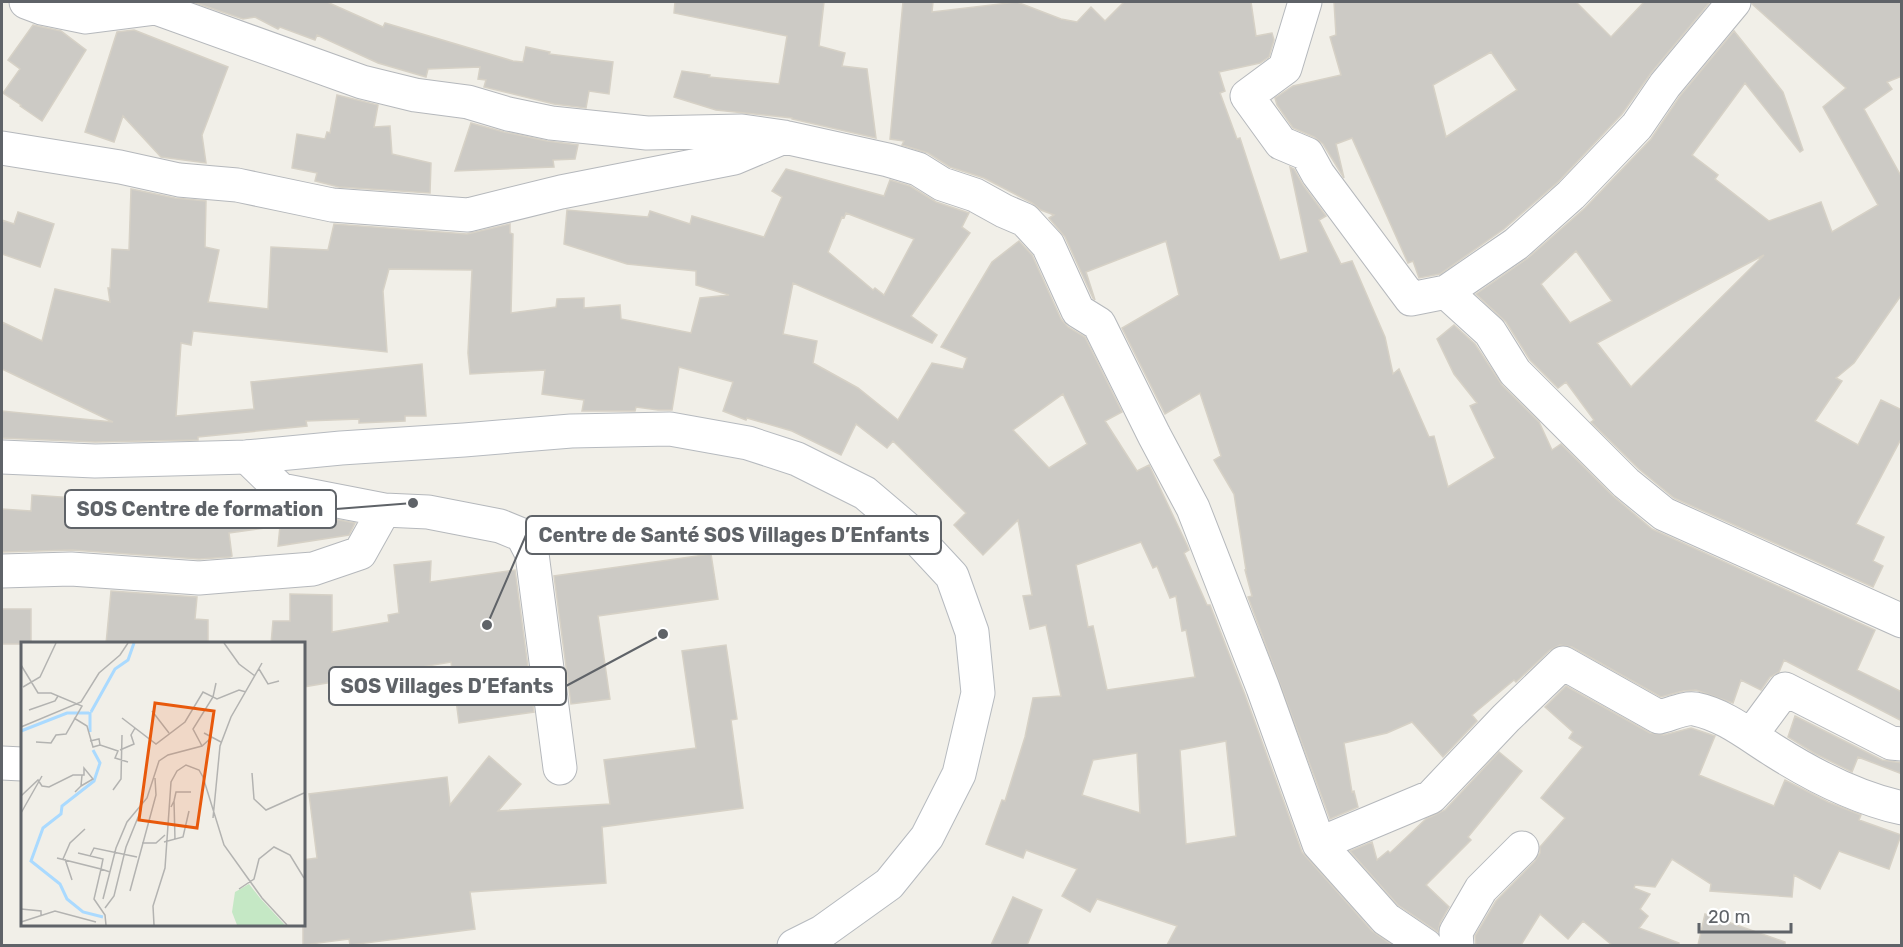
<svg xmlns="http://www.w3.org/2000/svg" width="1903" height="947" viewBox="0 0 1903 947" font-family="Rubik,sans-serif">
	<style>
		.building { fill: #cccac5; stroke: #d6d1c6; stroke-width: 1.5; fill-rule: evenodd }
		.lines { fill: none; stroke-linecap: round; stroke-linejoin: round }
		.street-casing { stroke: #b5b8bc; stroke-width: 35 }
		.secondary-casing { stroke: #b6babf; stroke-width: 35 }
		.street { stroke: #fff; stroke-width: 33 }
		.secondary { stroke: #fff; stroke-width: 33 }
		.inset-river { fill: none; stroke: #aadaff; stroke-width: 3 }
		.inset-road { fill: none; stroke: #b3b3b1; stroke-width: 1.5 }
		.view { fill: #e8590c; fill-opacity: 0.15; stroke: #e8590c; stroke-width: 3 }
		.inset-edge { fill: none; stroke: #5f6368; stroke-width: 3 }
		.leader { fill: none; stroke: #5f6368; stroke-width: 2 }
		.callout-dot { fill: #5f6368; stroke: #fff; stroke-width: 2 }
		.callout { fill: #fff; stroke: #5f6368; stroke-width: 2 }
		.callout-label { font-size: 20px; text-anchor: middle; font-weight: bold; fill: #5f6368 }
	</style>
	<rect width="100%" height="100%" fill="#f1efe8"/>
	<!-- building -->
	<path class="building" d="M193,2H327L383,27L385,23L513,61L523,62L526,47L550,52L549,54L613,62L609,94L589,91L586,108L554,104L484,87L486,80L478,79L480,67L428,69L426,77L378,63L317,35L315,40L280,27L278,29L255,17L243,19Z
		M675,2H824L819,46L845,53L842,66L867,69L876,138L792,119V118L716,110L674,97L682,71L710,75L709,77L779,84L787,36L674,13Z
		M903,2H933L932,12L1017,2L1061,19L1077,22L1091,7L1105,21L1124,2H1251L1256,36L1272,33L1274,40L1269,57L1260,63L1219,72L1225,91L1220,93L1237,139L1240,138L1280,260L1308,252L1290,167L1294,169L1303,185L1326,216L1319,220L1341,264L1352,261L1385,337L1393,374L1399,369L1429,437L1434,436L1448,487L1495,458L1470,406L1477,403L1454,374L1437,339L1454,325L1475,344L1502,385L1539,422L1552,450L1561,444L1613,496L1652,529L1875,630L1857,670L1902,692V721L1784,660L1779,672L1770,677L1761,690L1741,680L1733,703L1696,690L1683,691L1661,697L1572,647L1560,645L1550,650L1516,682L1514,680L1472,715L1477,721L1443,757L1412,722L1387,733L1344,743L1352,792L1354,791L1358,807L1330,819L1248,597L1252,596L1245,570H1246L1234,494L1214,460L1221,456L1200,393L1165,414L1122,328L1179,295L1166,241L1086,272L1095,300L1093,298L1065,237L1049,218L1054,215L1041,210L1032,203L984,178L950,167L928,153L902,145L904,141L890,139Z
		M1334,2H1576L1611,37L1644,2H1710L1651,73L1622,114L1558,182L1504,229L1440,274L1419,278L1413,261L1408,263L1352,138L1336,144L1344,178L1323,144L1314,137L1293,128L1277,105L1275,98L1293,86L1341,75L1330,37L1336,35ZM1491,52L1517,90L1446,137L1433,85Z
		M1752,2H1902V76L1887,82L1892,89L1864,109L1902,178V294L1854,363L1836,378L1842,381L1815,421L1858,445L1881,400L1902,410V437L1856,524L1884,537L1873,561L1883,566L1873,587L1674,498L1639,469L1591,422L1594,420L1566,382L1558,388L1530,360L1506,322L1476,294L1528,258L1585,208L1651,139L1680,96L1734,31L1783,92L1803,150L1800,152L1745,83L1692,155L1718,175L1715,179L1769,221L1821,202L1832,232L1878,205L1823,107L1846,88L1752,4ZM1576,251L1612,301L1570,323L1541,284ZM1764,255L1631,387L1597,343Z
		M33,25L61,31L86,50L42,121L20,106L21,105L3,93L20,69L8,60Z
		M134,30L228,67L202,135L206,163L161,157L123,116L114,142L85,132L117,32Z
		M337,95L378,105L374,127L390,126L392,154L431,163L430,193L339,187L315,181L317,173L292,168L297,134L325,139L327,132L330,133Z
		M471,123L504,132L547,141L578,145L575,159L553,160L554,167L455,171Z
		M786,169L884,196L890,180L910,186L936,202L969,213L962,227L970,233L911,316L937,335L932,343L793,283L783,334L817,341L813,363L858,388L898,420L932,363L963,369L967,358L941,347L992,262L1019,241L1032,255L1061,319L1068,327L1085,337L1122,412L1105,421L1137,471L1149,465L1187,545L1189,550L1184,553L1207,605H1210L1245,695L1302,852L1372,931L1392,945H1167L1177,926L1097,899L1090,912L1062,896L1077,869L1026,850L1023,858L986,844L1002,800L1005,801L1025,737L1033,698L1061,696L1046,625L1030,629L1023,596L1032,595L1018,520L983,555L954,525L966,513L893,441L887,448L856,424L841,455L792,431L747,418L746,420L723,411L733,382L679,367L672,410H658L636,407L635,411H582L584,400L542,394L545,370L470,374L468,353L472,270L389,269L383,291L387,352L193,331L191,345L181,343L176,416L254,409L251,382L422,364L426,416H405V421L359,423V419L306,421L307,426L198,437V440L95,442L2,438V411L113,422L2,369V322L42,341L55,289L110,302L108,288H110L112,249L129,250L131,189L175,198L206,201L205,247L219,250L208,302L268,309L271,247L328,250L334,224L467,234L510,224V233L513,234L511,313L556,307L557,299L584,298V308L620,305L621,319L691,333L700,298L729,295L696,285V271L627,264L564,244L567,210L648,217L650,211L690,224L692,216L764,237L782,197L772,191ZM846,213L914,239L884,295L875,288L873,290L828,252L842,217L844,218ZM1063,394L1087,444L1049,468L1013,430ZM1141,542L1153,568L1157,566L1170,598L1176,596L1182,631L1186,630L1195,677L1107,690L1093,626L1088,627L1076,565ZM1226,741L1236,836L1186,844L1180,750ZM1137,753L1140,813L1082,795L1093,760Z
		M18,212L54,224L40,267L2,254V220L14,224Z
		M182,490L184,506L248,498L267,502L277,508L355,523L349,535L278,546L280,526L229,533L232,556L230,557L199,559L72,550L2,552V509L31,511L32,495L91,499V492L148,493Z
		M711,554L718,599L598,616L610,699L571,704L554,576Z
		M431,561L430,582L515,570L534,712L459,723L451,662L303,687V644H271L273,621H290V594L332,595V632L389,622L388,615L399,613L394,565Z
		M111,591L197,597L195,619L208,620V644H106Z
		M2,609H31V644H2Z
		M726,645L737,719L731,720L743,808L602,827L606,883L470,892L475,929L350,945L349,939L303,945V860L317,858L309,794L447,777L450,805L489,756L521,784L498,811L610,804L604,760L696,748L682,651Z
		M1566,686L1650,733L1664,735L1691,728L1715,736L1699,775L1774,806L1785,780L1828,802L1861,815L1859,820L1901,835L1889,869L1839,851L1820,889L1794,875L1792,897L1710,891L1711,884L1672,859L1655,887L1635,885L1634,888L1650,894L1640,909L1648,916L1639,928L1679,943V945H1612L1583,921L1568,939L1540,914L1521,945H1476L1475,936L1496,901L1535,861L1540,853V847L1565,818L1541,798L1583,747L1569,738L1573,732L1545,707Z
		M1795,716L1882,760L1902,763V774L1858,757L1852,772L1814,753L1788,737Z
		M1499,752L1522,771L1468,837L1471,840L1426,885L1449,907L1440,923L1438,932L1398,905L1350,851L1372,842L1377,860L1388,851L1390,853L1426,819L1445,810Z
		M1013,897L1042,910L1027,945H991Z
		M1705,914L1785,942V945H1698Z"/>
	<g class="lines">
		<!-- street casing -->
		<g class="street-casing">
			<path id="street" d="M26,2L42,8L86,17L156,8
				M147,2L156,8L362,82L415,95L468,102L508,114L551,123L647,133L742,131L784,137L888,160L918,169L942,184L975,195L1004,211L1025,220L1048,245L1078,311L1099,324L1154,435L1193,508L1263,688L1319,844L1386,919L1426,946
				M1305,2L1285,68L1247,96L1281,143L1307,154L1318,174L1411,299L1446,292L1490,332L1515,372L1626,483L1664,514L1902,621
				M2,148L120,167L179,180L237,185L332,205L468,215L561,192L734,158L784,137
				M1446,292L1516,244L1571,195L1637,126L1665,85L1734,2
				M384,510L428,512L500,526L522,535L532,554L560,768
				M2,571L71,569L199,578L313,569L360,553L384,510L281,490L247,457
				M1751,735L1785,689L1891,743L1902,744
				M2,763L22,764
				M1319,844L1431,797L1506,718L1563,663L1659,717C1669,715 1685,707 1695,709C1725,715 1750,736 1776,752C1814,776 1857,798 1902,808
				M1457,946L1456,932L1481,889L1522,848"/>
		</g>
		<!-- secondary casing -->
		<g class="secondary-casing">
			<path id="secondary" d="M2,457L95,461L247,457L341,448L464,440L571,431L670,429L748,443L797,459L865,493L912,533L952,576L972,632L978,693L959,774L927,837L889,884L822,932L794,946"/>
		</g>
		<!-- street -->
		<use href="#street" class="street"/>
		<!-- secondary -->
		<use href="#secondary" class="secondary"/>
	</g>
	<!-- overview -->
	<g transform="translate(21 642)">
		<rect width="284" height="284" fill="#f1efe8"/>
		<path d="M228,242L239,256L264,283H216L211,270L214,250Z" fill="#c5e8c5"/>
		<path class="inset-river" d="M69,70V90M70,70L94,27L107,18L113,1M0,89L46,71H68M72,108L79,121L73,139L41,164L40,172L22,186L10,219L39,242L46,257L62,270L82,275"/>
		<path class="inset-road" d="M203,1L218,22L234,34M0,23L17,51H30L61,64L45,92L35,93L30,101L15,100M238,27L247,42L258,39M2,45L19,35L35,1M8,68L34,59L37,54M131,69L148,91M53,76L66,84L72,105L79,103M101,76L135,102L164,80L182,50L196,57L218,48L225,50M0,85L60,60L78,31L99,13L107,1M183,91L200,100M69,99L78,97L79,103L97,109L94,116L107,120M181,104L172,87L192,55L195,41M99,108L113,102L110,93L114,86M231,131L233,157L245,168L283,151M92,148L100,137L101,93M54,150L60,144L61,133M0,154L17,138L21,144L28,145L52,133H63V126L72,137L60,144M153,159L155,150H170M150,165L153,159L154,198M0,171L21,134M192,176L199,104L210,75L241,21M143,200L162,195L168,169M121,201H135L144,193M69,214L73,206L116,215M36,216L80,227L82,217L57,211M42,217L49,201L64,187M44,217L51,238M218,247L233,237L238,217L253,205L269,213L283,236M109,249L135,153L134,136M82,257L95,206L106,180L126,156L138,119L147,113L181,104L190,96M84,266L93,254L105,205L120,168M0,267L20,269V273M0,280L34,269L75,280M85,283L84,273L73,257L80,227L89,230M133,283L132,264L144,226L150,140L156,129L165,123L178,128L182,135L203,203L241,256L266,283"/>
		<path class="view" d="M134,61L193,69L176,186L118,178Z"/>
		<rect width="284" height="284" class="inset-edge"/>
	</g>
	<!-- callouts -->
	<path class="leader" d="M413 503L336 509M487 625L526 535M663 634L566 686"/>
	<g class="callout-dot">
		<circle cx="413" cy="503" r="6"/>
		<circle cx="487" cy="625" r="6"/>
		<circle cx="663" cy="634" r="6"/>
	</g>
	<g class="callout">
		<rect x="65" y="490" width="271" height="38" rx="6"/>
		<rect x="526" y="516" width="415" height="38" rx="6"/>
		<rect x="329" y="667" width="237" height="38" rx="6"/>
	</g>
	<g class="callout-label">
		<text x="200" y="516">SOS Centre de formation</text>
		<text x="734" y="542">Centre de Santé SOS Villages D’Enfants</text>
		<text x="447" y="693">SOS Villages D’Efants</text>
	</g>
	<!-- border -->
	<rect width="1903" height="947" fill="none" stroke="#5f6368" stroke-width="6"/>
	<!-- scale -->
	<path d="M1699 923v9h92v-9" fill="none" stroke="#5f6368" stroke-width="3"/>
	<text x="1708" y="923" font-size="18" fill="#5f6368" stroke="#ffffff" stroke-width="4.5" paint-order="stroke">20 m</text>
</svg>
